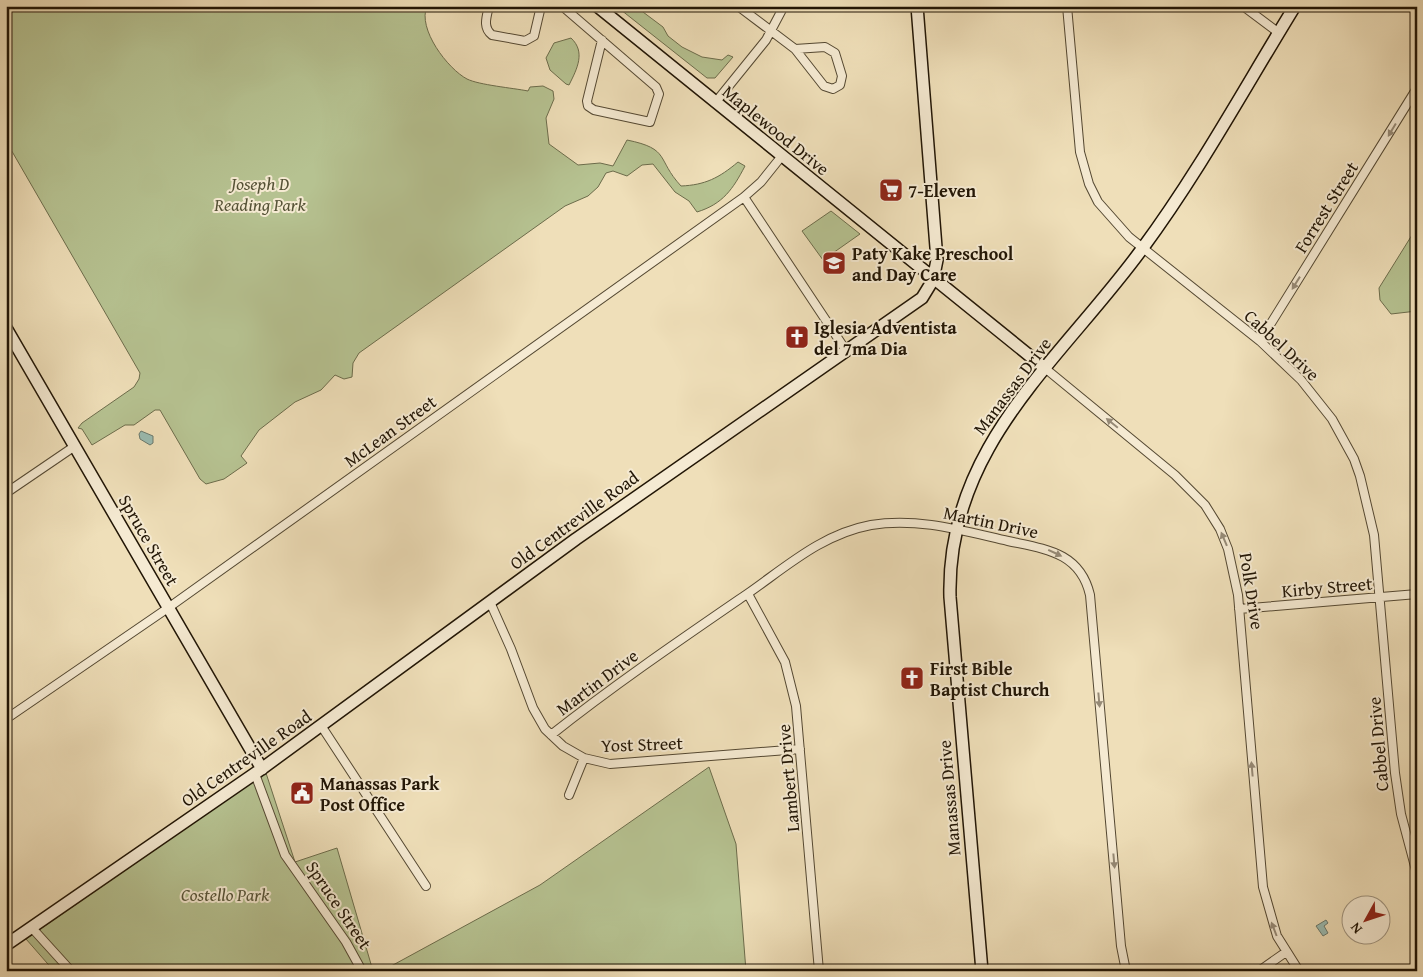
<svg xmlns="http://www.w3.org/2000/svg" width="1423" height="977" viewBox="0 0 1423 977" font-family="'Gentium Book Plus',serif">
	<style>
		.green { fill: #b6c291; stroke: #6c6c4b }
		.water { fill: #9abcb2; stroke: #6a796d }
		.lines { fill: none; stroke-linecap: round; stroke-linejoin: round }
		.street-casing { stroke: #544832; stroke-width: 10 }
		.secondary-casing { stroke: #211505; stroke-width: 14 }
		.street { stroke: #f5ead2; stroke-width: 8 }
		.secondary { stroke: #f5ead2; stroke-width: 11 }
		.oneway { fill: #968a76 }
		.labels { text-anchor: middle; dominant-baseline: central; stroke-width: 4; stroke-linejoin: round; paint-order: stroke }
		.street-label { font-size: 18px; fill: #211505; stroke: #f5ead2 }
		.park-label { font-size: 18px; font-style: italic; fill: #555236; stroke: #f5ead2 }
		.poi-label { font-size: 18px; font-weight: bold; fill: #211505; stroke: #f5ead2; text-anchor: start }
	</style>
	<rect width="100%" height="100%" fill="#efdfb9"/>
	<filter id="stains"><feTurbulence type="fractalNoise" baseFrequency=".004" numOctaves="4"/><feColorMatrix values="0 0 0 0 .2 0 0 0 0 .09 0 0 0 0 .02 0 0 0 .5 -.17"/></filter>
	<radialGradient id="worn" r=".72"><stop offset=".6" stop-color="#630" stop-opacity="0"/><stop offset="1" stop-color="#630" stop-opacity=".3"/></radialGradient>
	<!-- green -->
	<path class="green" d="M13,6H427C417,29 448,69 467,79C479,85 513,88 528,91L530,87L543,86L553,91L554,99L546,118L549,144L578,165L600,163L613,166L627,140C671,149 656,159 681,186C705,185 719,178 738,162L745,166C733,189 723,204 697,212L689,201L675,192L653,164L642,165L627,176L613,171L606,173L598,187L588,196L565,206L359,353L353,363L352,377L344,379L335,375L321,390L295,402L259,430L241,456L247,463L224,479L206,484L200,479L160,410H155L134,425H125L92,445L82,429L78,428L82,423L134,387L139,379L140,373L6,141V10Z
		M616,6H635L663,27L668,36L682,47L702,57L722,60L728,55L733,57L715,78H707Z
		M571,38C586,52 577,69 569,85L566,84L550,70L546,58L554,43Z
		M831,211L860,234L823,260L802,231Z
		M1417,227V311L1391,314L1380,300L1379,288Z
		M709,767L736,844L746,971H382L540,885Z
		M266,773L295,862L337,848L373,971H54L26,939Z"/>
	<!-- water -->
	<path class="water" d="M141,431L153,436V443L150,445L140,439L139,434Z
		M1326,920L1328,923L1324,926L1328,933L1323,936L1316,926Z"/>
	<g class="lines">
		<!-- street casing -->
		<g class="street-casing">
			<path id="street" d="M489,6C487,16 482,27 492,35L525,41L534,36L541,6
				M562,6L656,87L659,94L650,122L594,110L588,106L587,101L602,40
				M738,6L795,49
				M1067,6L1080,152L1089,184L1098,202L1129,237L1260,341L1301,380L1332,419L1354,459L1360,476L1374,535L1395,773L1401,814L1417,874
				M1243,6L1279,33
				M825,47L835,53L842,76L840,85L833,89L824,86L795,49Z
				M715,103L766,40L784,6
				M744,197L847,352
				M1260,341L1417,88
				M1046,369L1175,475L1205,505L1220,529L1228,549L1238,595L1263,887L1277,936L1299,971
				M6,493L75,446
				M748,594L785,662L796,706L819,971
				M490,602L511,649L533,708L545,729L563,746L584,758L610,764L800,749
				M1239,609L1417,594
				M6,719L168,608L744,197L761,182L781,157
				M322,727L426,886
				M551,735C614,685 680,640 747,594C786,567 822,534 871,525C917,517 964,531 1008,541C1045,549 1080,552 1090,595L1121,946L1126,971
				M255,774L285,855L346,942L362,971
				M569,795L584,758
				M32,928L71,971
				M1259,971L1286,952"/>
		</g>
		<!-- secondary casing -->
		<g class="secondary-casing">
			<path id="secondary" d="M597,6L1046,369
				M6,328L262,769
				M6,945L260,770L576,539L922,298L933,280L937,260L917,6
				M982,971L950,597C946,446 1061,360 1142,249C1199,172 1245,87 1295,6"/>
		</g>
		<!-- street -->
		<use href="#street" class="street"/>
		<!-- secondary -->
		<use href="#secondary" class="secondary"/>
	</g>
	<!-- one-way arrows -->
	<defs><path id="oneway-solid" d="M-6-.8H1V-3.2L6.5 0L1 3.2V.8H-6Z" transform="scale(1.25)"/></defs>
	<g class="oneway">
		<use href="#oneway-solid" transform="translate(1392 130) rotate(121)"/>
		<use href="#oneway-solid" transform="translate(1296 283) rotate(122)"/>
		<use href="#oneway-solid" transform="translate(1112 423) rotate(-141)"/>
		<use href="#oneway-solid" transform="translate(1224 539) rotate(-113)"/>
		<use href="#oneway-solid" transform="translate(1055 553) rotate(25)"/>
		<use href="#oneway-solid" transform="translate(1099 700) rotate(85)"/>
		<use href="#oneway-solid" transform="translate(1252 769) rotate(-95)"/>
		<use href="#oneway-solid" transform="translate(1114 861) rotate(85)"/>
		<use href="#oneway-solid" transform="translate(1274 929) rotate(-111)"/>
	</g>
	<!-- icons -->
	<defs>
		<g id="supermarket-square" transform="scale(1.25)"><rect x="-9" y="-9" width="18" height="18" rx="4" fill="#8f2418" stroke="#f5ead2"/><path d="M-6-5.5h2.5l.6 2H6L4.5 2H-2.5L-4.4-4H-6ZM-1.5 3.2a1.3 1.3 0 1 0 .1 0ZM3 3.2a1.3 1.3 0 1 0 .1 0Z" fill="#fff"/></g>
		<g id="school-square" transform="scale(1.25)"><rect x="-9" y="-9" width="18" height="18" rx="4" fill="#8f2418" stroke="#f5ead2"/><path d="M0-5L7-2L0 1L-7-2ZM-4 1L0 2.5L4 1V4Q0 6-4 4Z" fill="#fff"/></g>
		<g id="church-square" transform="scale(1.25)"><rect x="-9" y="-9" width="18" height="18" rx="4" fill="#8f2418" stroke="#f5ead2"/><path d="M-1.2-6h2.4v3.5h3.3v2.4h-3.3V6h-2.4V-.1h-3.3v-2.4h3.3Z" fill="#fff"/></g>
		<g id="civic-square" transform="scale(1.25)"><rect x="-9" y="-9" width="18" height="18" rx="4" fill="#8f2418" stroke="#f5ead2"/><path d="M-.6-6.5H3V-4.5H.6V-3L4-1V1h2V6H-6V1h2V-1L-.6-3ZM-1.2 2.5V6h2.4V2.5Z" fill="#fff"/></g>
	</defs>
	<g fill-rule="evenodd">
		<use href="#supermarket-square" x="891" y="190"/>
		<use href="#school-square" x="834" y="263"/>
		<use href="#church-square" x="797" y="337"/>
		<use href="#church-square" x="912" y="678"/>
		<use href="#civic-square" x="302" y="793"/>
	</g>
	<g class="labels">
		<!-- street labels -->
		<g class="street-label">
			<text transform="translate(776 130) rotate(39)">Maplewood Drive</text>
			<text transform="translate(1326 207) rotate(-58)">Forrest Street</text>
			<text transform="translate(1282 345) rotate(43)">Cabbel Drive</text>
			<text transform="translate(1012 386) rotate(-53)">Manassas Drive</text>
			<text transform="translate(390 431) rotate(-36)">McLean Street</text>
			<text transform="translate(574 520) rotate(-36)">Old Centreville Road</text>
			<text transform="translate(991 522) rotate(12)">Martin Drive</text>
			<text transform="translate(149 540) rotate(60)">Spruce Street</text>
			<text transform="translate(1327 587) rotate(-5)">Kirby Street</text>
			<text transform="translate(1252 591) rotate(81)">Polk Drive</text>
			<text transform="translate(597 682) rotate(-37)">Martin Drive</text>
			<text transform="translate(642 744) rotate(-2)">Yost Street</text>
			<text transform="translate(1378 744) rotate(-95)">Cabbel Drive</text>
			<text transform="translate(246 758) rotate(-35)">Old Centreville Road</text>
			<text transform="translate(788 778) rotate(-95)">Lambert Drive</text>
			<text transform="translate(949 798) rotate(-95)">Manassas Drive</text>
			<text transform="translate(339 905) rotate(56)">Spruce Street</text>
		</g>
		<!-- park labels -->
		<g class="park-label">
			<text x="260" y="183">Joseph D<tspan x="260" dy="21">Reading Park</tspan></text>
			<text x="225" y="894">Costello Park</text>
		</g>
		<!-- poi labels -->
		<g class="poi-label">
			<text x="908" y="190">7-Eleven</text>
			<text x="852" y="253">Paty Kake Preschool<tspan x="852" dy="21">and Day Care</tspan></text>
			<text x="814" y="327">Iglesia Adventista<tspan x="814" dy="21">del 7ma Dia</tspan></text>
			<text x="930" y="668">First Bible<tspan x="930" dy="21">Baptist Church</tspan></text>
			<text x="320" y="783">Manassas Park<tspan x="320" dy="21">Post Office</tspan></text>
		</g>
	</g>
	<!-- margin -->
	<rect width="1423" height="977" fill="none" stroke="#efdfb9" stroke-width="25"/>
	<rect x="8" y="8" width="1408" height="962" fill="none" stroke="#211505" stroke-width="2.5"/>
	<rect x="12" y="12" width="1398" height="952" fill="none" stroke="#211505"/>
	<!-- north arrow -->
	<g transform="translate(1366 920) rotate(230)"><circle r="24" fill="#f5ead2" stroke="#a09580"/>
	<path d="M0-4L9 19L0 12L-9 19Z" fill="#8f2418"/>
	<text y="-8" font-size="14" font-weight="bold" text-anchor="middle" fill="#211505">N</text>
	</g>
	<rect width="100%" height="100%" filter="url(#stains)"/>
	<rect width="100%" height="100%" fill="url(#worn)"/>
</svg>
